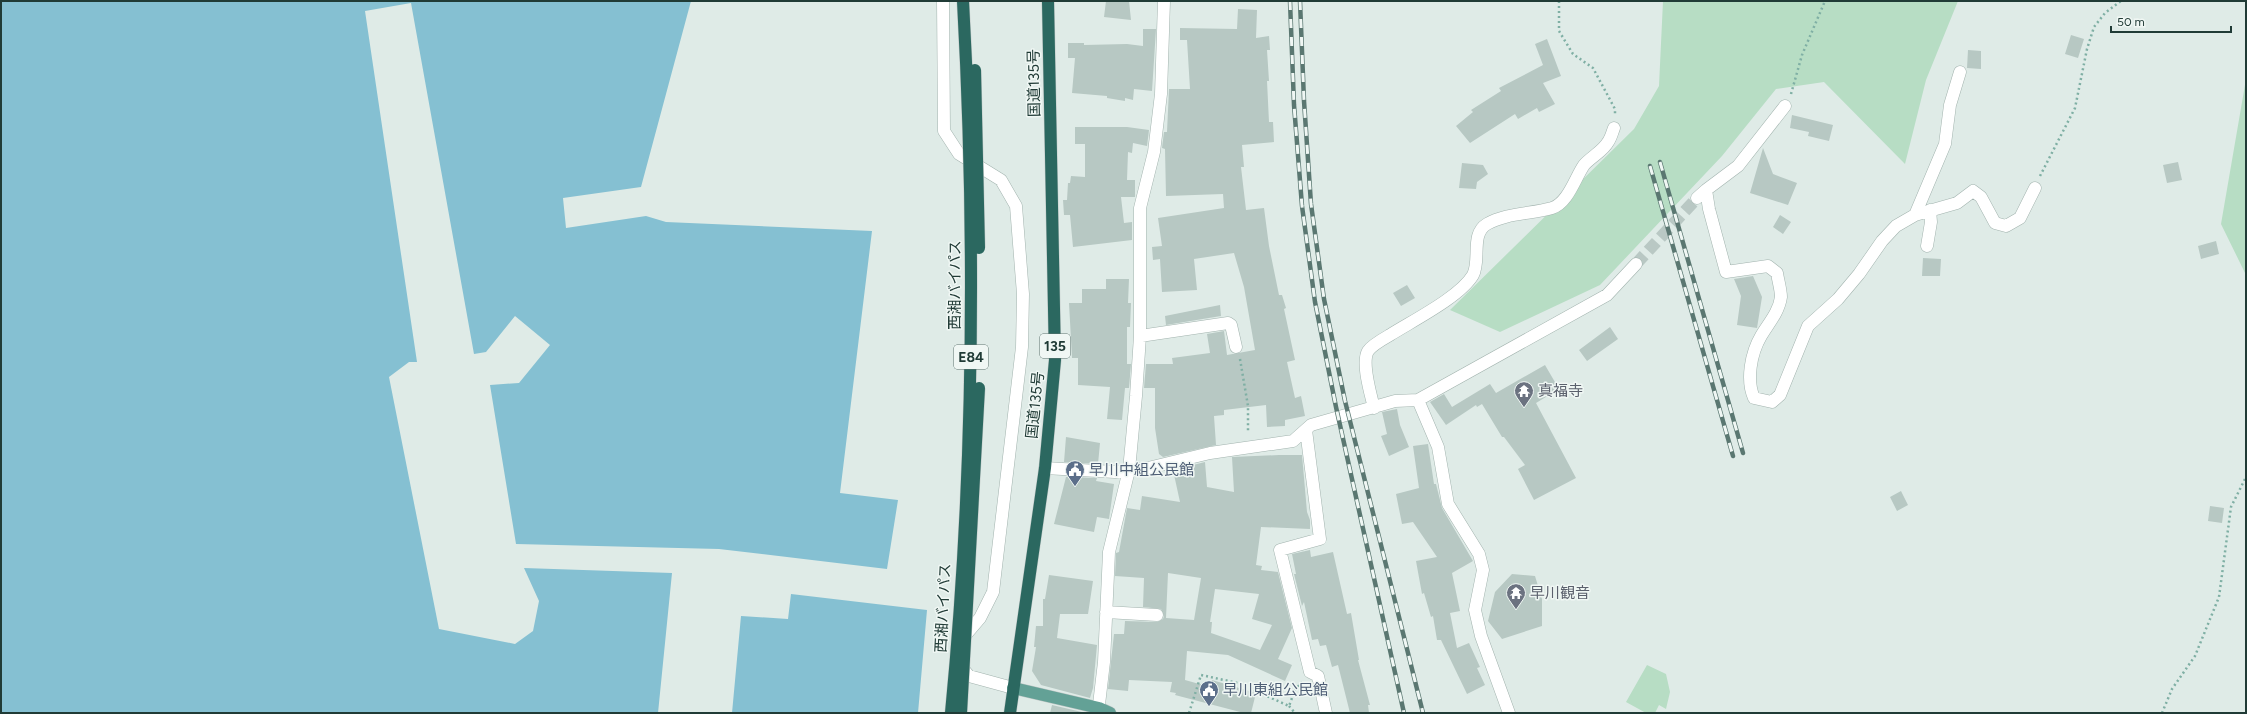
<svg xmlns="http://www.w3.org/2000/svg" width="2247" height="714" viewBox="0 0 2247 714" font-family="Figtree,'Noto Sans JP',sans-serif">
	<style>
		.green { fill: #b7ddc4 }
		.water { fill: #85c0d2 }
		.building { fill: #b7c8c3; fill-rule: evenodd }
		.lines { fill: none; stroke-linecap: round; stroke-linejoin: round }
		.minor-tunnel { stroke: #b9c8c4; stroke-width: 12; stroke-dasharray: 12 6; stroke-linecap: butt }
		.minor-casing { stroke: #a2b3ae; stroke-width: 13 }
		.major-casing { stroke: #c1c8c7; stroke-width: 13 }
		.highway-casing { stroke: #c1c8c7; stroke-width: 13 }
		.path { stroke: #7fafa4; stroke-width: 2.5; stroke-dasharray: 2 3; stroke-linecap: butt }
		.minor { stroke: #fff; stroke-width: 12 }
		.major { stroke: #63a196; stroke-width: 12 }
		.highway { stroke: #2b6860; stroke-width: 12 }
		.rail-casing { stroke: #5a7771; stroke-width: 4.5 }
		.rail { stroke: #f0f7f4; stroke-width: 3; stroke-dasharray: 9; stroke-linecap: butt }
		.highway-bridge-casing { stroke: #c1c8c7; stroke-width: 13; stroke-linecap: butt }
		.highway-bridge { stroke: #2b6860; stroke-width: 12 }
		.labels { text-anchor: middle; dominant-baseline: central; stroke-width: 3; stroke-linejoin: round; paint-order: stroke }
		.shield { fill: #f0f7f4; stroke: #5e736f; stroke-width: 1 }
		.shield-label { font-size: 14px; font-weight: bold; fill: #203b36 }
		.street-label { font-size: 15px; fill: #203b36; stroke: #f0f7f4 }
		.worship-label { font-size: 15px; fill: #5b616d; stroke: #f0f7f4; text-anchor: start }
		.service-label { font-size: 15px; fill: #4e5e75; stroke: #f0f7f4; text-anchor: start }
	</style>
	<rect width="100%" height="100%" fill="#dfebe7"/>
	<!-- green -->
	<path class="green" d="M1663,1H1958L1926,80L1905,164L1824,82L1776,89L1722,156L1600,285L1500,332L1450,310L1634,129L1659,86Z
		M2246,79V275L2221,224Z
		M1647,665L1666,674L1670,692L1666,709L1659,705L1655,713H1646L1626,702Z"/>
	<!-- water -->
	<path class="water" d="M1,1H691L641,187L563,198L566,228L646,216L666,222L872,231L840,493L898,500L887,569L719,549L516,544L490,385L519,383L550,345L515,316L486,352L474,354L411,3L365,11L417,362H409L389,377L439,629L515,644L533,631L539,601L524,568L672,573L658,713H1Z
		M791,594L927,610L918,713H732L741,616L788,619Z"/>
	<!-- building -->
	<path class="building" d="M1106,1H1129L1131,20L1104,17Z
		M1238,9L1257,10L1256,38L1269,36L1270,50H1267L1269,81H1267L1269,122H1273L1274,142L1242,145L1244,167H1241L1246,210L1264,208L1269,246L1279,295H1282L1286,308L1284,309L1295,360L1287,362L1295,398L1301,396L1305,416L1285,420V426L1267,427L1266,405L1224,410V415L1214,416L1216,445L1163,457L1159,454L1155,428V388H1144L1146,364H1173L1172,358L1210,353L1207,334L1224,331L1227,355L1255,350L1244,287L1234,253L1194,259L1197,290L1162,292L1160,259L1153,260L1152,247L1162,246L1158,218L1224,208L1223,194L1166,196L1165,149L1162,148L1164,132H1167L1169,89H1190L1187,40H1180V28L1237,29Z
		M1143,29H1156L1152,91L1134,89L1133,100L1125,98V101L1107,98V96L1072,93L1075,58H1068V43H1084V45L1127,44L1143,46Z
		M2071,35L2084,39L2078,58L2065,54Z
		M1547,39L1561,76L1543,83L1555,104L1539,112L1537,108L1518,119L1515,114L1470,143L1456,126L1473,112L1471,110L1501,91L1499,88L1543,65L1535,44Z
		M1968,50L1981,51V69L1967,68Z
		M1792,115L1833,125L1829,141L1808,136L1809,132L1790,128Z
		M1075,127H1127L1149,130L1147,146L1133,143L1132,153L1128,152L1127,180H1135V197H1121L1124,223L1132,222V240L1073,247L1070,215H1064L1063,200H1067L1068,183H1070L1071,176L1085,177V144H1075Z
		M1763,148L1773,174L1797,183L1788,205L1750,193Z
		M2178,162L2182,180L2167,183L2163,165Z
		M1462,163L1483,165L1488,174L1477,182L1476,189L1459,188Z
		M1780,215L1791,222L1783,234L1773,227Z
		M2216,241L2219,254L2201,259L2198,246Z
		M1923,258L1941,259L1940,276H1922Z
		M1753,276L1762,297L1757,328L1737,325L1741,296L1734,279Z
		M1106,279H1129L1128,303H1131L1130,327H1127V364H1131L1129,388H1125L1122,420L1107,419L1110,387L1078,385V358H1072L1069,303H1082V289H1106Z
		M1407,285L1415,298L1401,306L1393,293Z
		M1220,305L1221,316L1166,325L1165,316Z
		M1610,327L1618,339L1587,361L1579,350Z
		M1545,365L1559,389L1536,403L1576,478L1534,500L1518,469L1525,465L1504,437H1502L1482,404L1477,407L1476,405L1446,425L1430,402L1444,394L1452,407L1490,384L1496,393Z
		M1397,409L1400,425L1409,447L1389,456L1381,436L1387,434L1382,412Z
		M1066,437L1100,443L1098,464L1064,462Z
		M1428,444L1434,484H1436L1442,508L1473,561L1452,573L1460,611L1450,613L1457,648L1469,643L1480,667L1477,668L1485,685L1467,694L1441,640H1437L1433,616L1431,617L1424,593L1422,594L1416,561L1437,557L1413,522L1402,524L1396,494L1419,488L1413,446Z
		M1279,455H1302L1307,512L1310,520V529L1261,527L1256,565L1262,566L1261,570L1278,572L1292,628L1278,659L1292,665L1285,681L1228,655L1187,651L1185,680L1210,687L1212,680L1256,693L1251,713H1244L1175,695L1176,693L1170,692L1172,682L1129,680L1128,691L1108,689L1114,634H1124L1125,621L1157,622L1163,619L1164,616L1161,609L1143,607L1144,578L1115,576L1116,553L1119,552L1127,508L1140,510L1142,496L1180,502L1173,470L1205,462L1207,487L1234,492L1232,457ZM1168,573L1201,578L1194,620L1166,618ZM1215,589L1259,594L1252,619L1272,625L1260,650L1211,633L1212,622H1210Z
		M1066,477L1097,478L1096,481L1114,484L1109,519L1097,517L1094,532L1054,524Z
		M1901,491L1908,505L1897,511L1890,497Z
		M2210,506L2224,508L2222,523L2208,521Z
		M1310,550L1311,557L1333,552L1347,614L1351,613L1359,660H1358L1370,705H1368L1369,713H1350L1338,665L1332,667L1326,645L1320,646L1318,639L1312,640L1304,602L1302,606L1294,574H1296L1292,554Z
		M1512,574L1535,576L1542,599V626L1502,639L1488,621L1495,592Z
		M1049,575L1093,581L1088,614H1060L1057,638L1097,645L1093,688L1090,698L1041,685L1032,671L1036,647H1034L1036,626H1043V599H1045Z
		M1052,705L1086,713H1050Z"/>
	<g class="lines">
		<!-- minor-tunnel -->
		<path class="minor-tunnel" d="M1636,264L1697,198"/>
		<!-- minor casing -->
		<g class="minor-casing">
			<path id="minor" d="M943,1L944,131L959,154L1001,180L1016,206L1023,294L1022,347L993,592L980,618L962,639
				M1706,190L1738,166L1785,106
				M1697,198L1706,190L1709,209L1726,272L1768,266L1777,273C1778,280 1781,290 1781,297C1779,312 1768,324 1761,336C1751,353 1746,380 1754,398L1772,402L1780,395L1808,326L1838,299L1859,274L1882,241L1896,226L1915,215L1957,203L1973,191L1981,197L1995,223L2006,226L2020,218L2035,188
				M1915,215L1945,144L1950,105L1960,72
				M1927,246L1931,222L1930,210
				M1140,336L1228,323L1231,325L1236,347
				M1418,400L1438,447L1448,504L1479,554L1483,570L1475,610L1481,636L1509,713
				M1374,408C1371,395 1361,363 1368,351C1372,345 1383,339 1390,335C1412,321 1460,297 1473,275C1481,260 1470,234 1487,224C1506,213 1531,214 1552,208C1568,203 1575,178 1584,165C1591,157 1603,151 1608,142C1611,138 1612,133 1614,128
				M1306,430L1320,539L1280,550L1310,672L1318,676L1326,713
				M1045,468L1115,472L1148,468L1210,453L1293,441L1311,425L1395,401L1418,400L1607,295L1636,264
				M1106,612L1157,615
				M959,664L969,676L1013,688
				M1098,713L1104,662L1109,552L1129,470L1136,396L1140,336V208L1154,152L1161,94L1164,1"/>
		</g>
		<!-- major casing -->
		<g class="major-casing">
			<path id="major" d="M1013,688L1099,708L1110,713"/>
		</g>
		<!-- highway casing -->
		<g class="highway-casing">
			<path id="highway" d="M1010,713L1045,468L1055,360L1048,1"/>
		</g>
		<!-- path -->
		<path class="path" d="M1559,1V31L1573,54L1593,68L1615,109V114
			M1791,94L1802,55L1825,1
			M2040,176L2075,108L2087,49L2094,27L2105,13L2121,1
			M1240,359L1248,406V433
			M1289,706L1295,713
			M1189,713L1201,675L1238,683L1289,706L1295,690L1302,682
			M2162,713L2172,689L2195,656L2219,597L2231,507L2246,477"/>
		<!-- minor -->
		<use href="#minor" class="minor"/>
		<!-- major -->
		<use href="#major" class="major"/>
		<!-- highway -->
		<use href="#highway" class="highway"/>
		<!-- rail casing -->
		<g class="rail-casing">
			<path id="rail" d="M1290,1L1294,105L1302,206L1315,302L1336,407L1404,713
				M1300,1L1304,101L1311,204L1324,299L1345,401L1423,713
				M1660,162L1743,453
				M1650,166L1733,456"/>
		</g>
		<!-- rail -->
		<use href="#rail" class="rail"/>
		<!-- highway-bridge casing -->
		<g class="highway-bridge-casing">
			<path id="highway-bridge" d="M975,70L979,248
				M951,713C974,477 976,238 963,1
				M961,713L979,388"/>
		</g>
		<!-- highway-bridge -->
		<use href="#highway-bridge" class="highway-bridge"/>
	</g>
	<!-- icons -->
	<defs>
		<g id="temple-pin" transform="scale(1)"><path d="M0 17L-7.5 6A9.5 9.5 0 1 1 7.5 6Z" fill="#6b7280" stroke="#f0f7f4"/><path d="M0-6L5-2H3V0L6.5 2.5H4V6H1.5V3h-3V6H-4V2.5H-6.5L-3 0V-2H-5Z" fill="#fff"/></g>
		<g id="civic-pin" transform="scale(1)"><path d="M0 17L-7.5 6A9.5 9.5 0 1 1 7.5 6Z" fill="#5c6f8a" stroke="#f0f7f4"/><path d="M-.6-6.5H3V-4.5H.6V-3L4-1V1h2V6H-6V1h2V-1L-.6-3ZM-1.2 2.5V6h2.4V2.5Z" fill="#fff"/></g>
	</defs>
	<g fill-rule="evenodd">
		<use href="#temple-pin" x="1524" y="391"/>
		<use href="#civic-pin" x="1075" y="470"/>
		<use href="#temple-pin" x="1516" y="593"/>
		<use href="#civic-pin" x="1209" y="690"/>
	</g>
	<g class="labels">
		<!-- shield labels -->
		<g class="shield">
			<rect x="1040" y="334" width="30" height="24" rx="3"/>
			<rect x="954" y="345" width="34" height="24" rx="3"/>
		</g>
		<g class="shield-label">
			<text x="1055" y="346">135</text>
			<text x="971" y="357">E84</text>
		</g>
		<!-- street labels -->
		<g class="street-label">
			<text transform="translate(1034 83) rotate(-91)">国道135号</text>
			<text transform="translate(955 285) rotate(-90)">西湘バイパス</text>
			<text transform="translate(1035 405) rotate(-84)">国道135号</text>
			<text transform="translate(943 608) rotate(-87)">西湘バイパス</text>
		</g>
		<!-- worship labels -->
		<g class="worship-label">
			<text x="1538" y="391">真福寺</text>
			<text x="1530" y="593">早川観音</text>
		</g>
		<!-- service labels -->
		<g class="service-label">
			<text x="1089" y="470">早川中組公民館</text>
			<text x="1223" y="690">早川東組公民館</text>
		</g>
	</g>
	<!-- border -->
	<rect width="2247" height="714" fill="none" stroke="#203b36" stroke-width="4"/>
	<!-- scale -->
	<path d="M2111 26v6h120v-6" fill="none" stroke="#203b36" stroke-width="2"/>
	<text x="2117" y="26" font-size="12" fill="#203b36" stroke="#f0f7f4" stroke-width="3" paint-order="stroke">50 m</text>
</svg>
